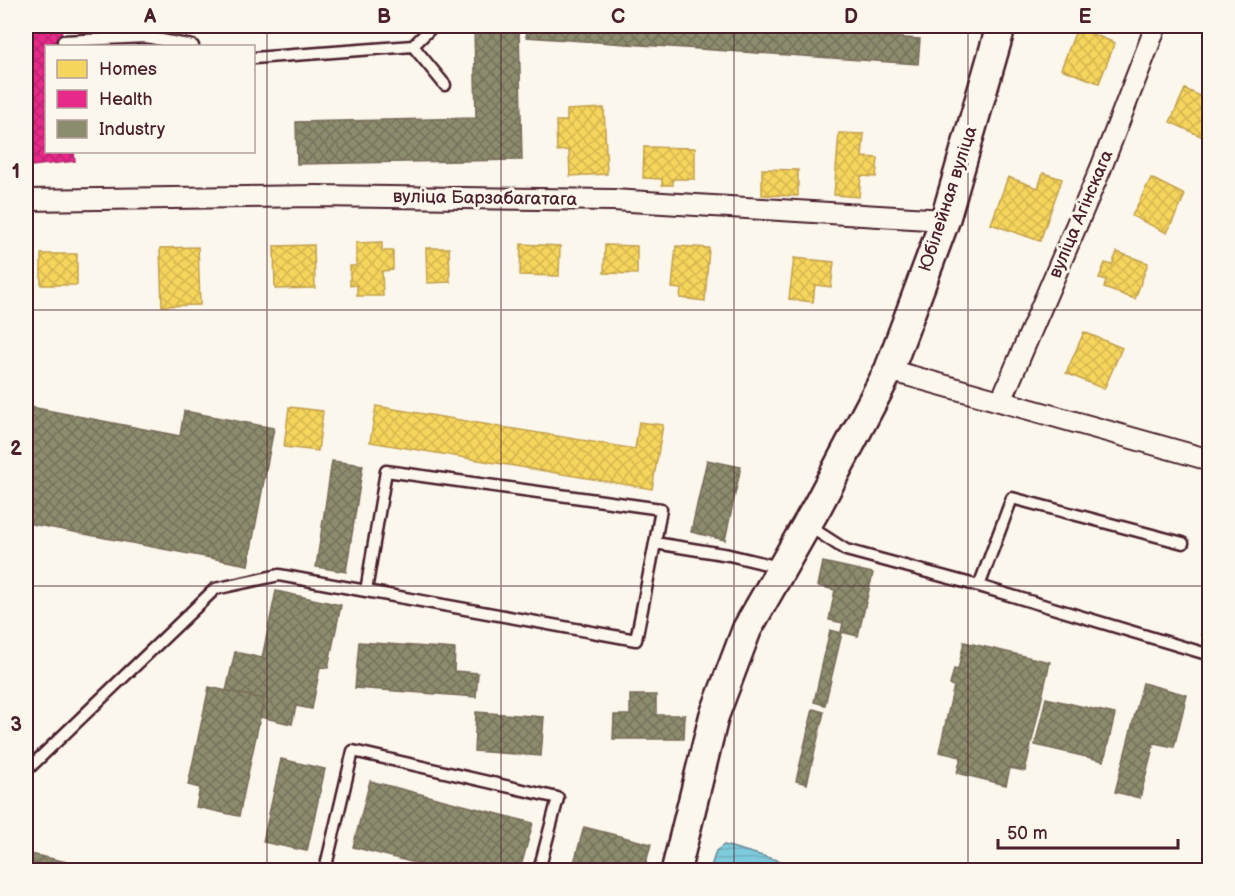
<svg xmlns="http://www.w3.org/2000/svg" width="1235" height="896" viewBox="0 0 1235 896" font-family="'Balsamiq Sans',sans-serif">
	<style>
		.water { fill: url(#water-rules); stroke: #698696; stroke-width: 1.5 }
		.homes { fill: url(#homes-cross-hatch); stroke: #c29e4d; stroke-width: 1.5 }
		.health { fill: url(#health-cross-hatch); stroke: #b8266e; stroke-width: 1.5 }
		.industry { fill: url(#industry-cross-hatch); stroke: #786b5a; stroke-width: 1.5 }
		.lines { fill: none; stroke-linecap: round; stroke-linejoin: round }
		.lane-casing { stroke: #4a1f2b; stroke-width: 15 }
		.street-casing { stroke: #4a1f2b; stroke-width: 24 }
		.secondary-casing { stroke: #4a1f2b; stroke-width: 33 }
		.lane { stroke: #fbf7ec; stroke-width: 10 }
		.street { stroke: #fbf7ec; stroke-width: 20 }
		.secondary { stroke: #fbf7ec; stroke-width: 28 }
		.grid { fill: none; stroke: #4a1f2b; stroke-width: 1.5; stroke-opacity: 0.55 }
		.labels { text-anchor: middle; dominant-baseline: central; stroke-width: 6; stroke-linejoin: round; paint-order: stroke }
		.street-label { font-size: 18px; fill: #4a1f2b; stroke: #fbf7ec }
		.neatline { fill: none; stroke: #4a1f2b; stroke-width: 2 }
		.grid-label { font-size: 20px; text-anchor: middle; font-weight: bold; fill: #4a1f2b }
	</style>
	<defs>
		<pattern id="water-rules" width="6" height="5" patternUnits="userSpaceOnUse" patternTransform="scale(1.5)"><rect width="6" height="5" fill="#7ecbdd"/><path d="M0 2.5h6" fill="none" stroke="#6eaebe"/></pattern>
		<pattern id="homes-cross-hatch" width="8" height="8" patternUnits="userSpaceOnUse" patternTransform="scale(1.5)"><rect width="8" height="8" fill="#f6d55c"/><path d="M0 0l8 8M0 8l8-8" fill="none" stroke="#d4b650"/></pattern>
		<pattern id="health-cross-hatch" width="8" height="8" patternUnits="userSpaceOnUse" patternTransform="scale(1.5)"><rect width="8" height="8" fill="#e7298a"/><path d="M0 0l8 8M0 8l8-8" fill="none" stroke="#bd2371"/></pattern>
		<pattern id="industry-cross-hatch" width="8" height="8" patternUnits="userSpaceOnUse" patternTransform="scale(1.5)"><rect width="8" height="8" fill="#8c8c6e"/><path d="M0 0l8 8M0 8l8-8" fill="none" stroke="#74725b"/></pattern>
	</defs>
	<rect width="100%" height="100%" fill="#fbf7ec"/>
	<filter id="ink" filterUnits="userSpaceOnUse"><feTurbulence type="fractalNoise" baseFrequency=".0167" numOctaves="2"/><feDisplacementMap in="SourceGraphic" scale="12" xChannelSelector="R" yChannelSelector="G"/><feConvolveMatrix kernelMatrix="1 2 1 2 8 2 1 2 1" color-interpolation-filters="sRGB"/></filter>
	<g filter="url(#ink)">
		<!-- water -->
		<path class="water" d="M724,845L784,862L788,870H710L716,851Z"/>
		<!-- homes -->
		<path class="homes" d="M1077,28L1115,43L1099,83L1061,69Z
			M1185,89L1210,101V126L1205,138L1170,122Z
			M604,108L607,174L570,176L569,150L557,151L556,121H567V110Z
			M839,133L864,134L862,157L878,158L876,177L861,176L859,197L834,195Z
			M644,147L695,148V179H673V185H662V179L643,178Z
			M762,169L798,170V196L762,195Z
			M1043,173L1062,179L1040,241L991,224L1008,177L1038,188Z
			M1151,178L1185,195L1167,233L1132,216Z
			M382,242V251H393V270L382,271L383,296H357V285L350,286V266H356V243Z
			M521,244L560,246L559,276L520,275Z
			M314,245L315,288L275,289L274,246Z
			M605,245L637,246V274L604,273Z
			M676,246L709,248L705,301L680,298L681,289L672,288Z
			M198,247L200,305L162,306L160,248Z
			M426,248H449L450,282L427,283Z
			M1117,252L1148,263L1135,299L1104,288L1106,280L1099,278L1105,263L1112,265Z
			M41,254H77V285H41Z
			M794,258L834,262L831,287L815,285L813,302L789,299Z
			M1084,332L1122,348L1104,389L1066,373Z
			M376,406L635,449L639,422L663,425L652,489L370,442Z
			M289,407L323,411L318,451L284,447Z"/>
		<!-- health -->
		<path class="health" d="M26,26H61L63,46H46V152H74L75,161L32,166L31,151L26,152Z"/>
		<!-- industry -->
		<path class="industry" d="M527,26H720L920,39L918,64L526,37Z
			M519,27L522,160L297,164L296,122L476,118L474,28Z
			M26,406L180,436L184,411L274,428L248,565L26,523Z
			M707,460L741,467L725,540L691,532Z
			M332,461L363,465L346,572L316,567Z
			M823,562L873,573L858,636L841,632L843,623L829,620L835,590L818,586Z
			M276,591L341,605L328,668L320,667L312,709L296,706L292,724L260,717L264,699L226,691L235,652L262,658Z
			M1210,600V637L1201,635Z
			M830,630L842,633L825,705L814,702Z
			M359,642L455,649L454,671L478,673L476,697L355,688Z
			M964,642L1050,662L1025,771L1010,768L1006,785L957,773L961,757L939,752L954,686L950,685L954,669L958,670Z
			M1143,683L1187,695L1174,747L1154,743L1140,798L1115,792Z
			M209,687L264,699L239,816L196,807L200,788L188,785Z
			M630,695H656V715H685L684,739H613L614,715H630Z
			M1046,698L1115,714L1104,761L1035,745Z
			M813,709L824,712L807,784L796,781Z
			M476,712L544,717L541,756L474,751Z
			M281,759L325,769L307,851L263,842Z
			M370,781L533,823L520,870H442L353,847Z
			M584,827L651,844L644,870H572Z
			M26,853L86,866L85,870H26Z"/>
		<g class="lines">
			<!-- lane casing -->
			<g class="lane-casing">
				<path id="lane" d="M63,41L146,37L193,46
					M413,46L433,26
					M254,58L413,46L445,85
					M807,525L846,550L979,586L1210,655
					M655,543L636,640L366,591L386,471L661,509L655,543L729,555L779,567
					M979,586L1012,498L1183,543
					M26,771L215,589L279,575L366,591
					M325,870L353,751L558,798L539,870"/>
			</g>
			<!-- street casing -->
			<g class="street-casing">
				<path id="street" d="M26,200L316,196L613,200L945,220
					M889,370L1210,460
					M1001,401L1101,168L1156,26"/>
			</g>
			<!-- secondary casing -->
			<g class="secondary-casing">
				<path id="secondary" d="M676,870L714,716L747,629L818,505L889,370L945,220L1001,26"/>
			</g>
			<!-- lane -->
			<use href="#lane" class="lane"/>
			<!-- street -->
			<use href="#street" class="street"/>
			<!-- secondary -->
			<use href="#secondary" class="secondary"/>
		</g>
	</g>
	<!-- grid -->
	<path class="grid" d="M267,26V870M501,26V870M734,26V870M968,26V870M26,310H1210M26,586H1210"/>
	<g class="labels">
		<!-- street labels -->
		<g class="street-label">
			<text transform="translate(485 198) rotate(1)">вуліца Барзабагатага</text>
			<text transform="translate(948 199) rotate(-72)">Юбілейная вуліца</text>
			<text transform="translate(1081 214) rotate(-67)">вуліца Агінскага</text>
		</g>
	</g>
	<!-- margin -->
	<rect width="1235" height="896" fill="none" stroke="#fbf7ec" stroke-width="66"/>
	<!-- legend -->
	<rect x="45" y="45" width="210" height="108" fill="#fbf7ec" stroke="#b4a19f" stroke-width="1.5"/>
	<rect x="57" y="60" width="30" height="18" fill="#f6d55c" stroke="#b4a19f" stroke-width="1.5"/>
	<text x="99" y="75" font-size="18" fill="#4a1f2b">Homes</text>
	<rect x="57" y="90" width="30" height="18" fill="#e7298a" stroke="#b4a19f" stroke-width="1.5"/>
	<text x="99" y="105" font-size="18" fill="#4a1f2b">Health</text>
	<rect x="57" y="120" width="30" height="18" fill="#8c8c6e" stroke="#b4a19f" stroke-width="1.5"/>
	<text x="99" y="135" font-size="18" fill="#4a1f2b">Industry</text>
	<!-- scale -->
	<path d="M998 839v9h180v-9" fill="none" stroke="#4a1f2b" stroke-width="3"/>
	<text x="1007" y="839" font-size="18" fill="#4a1f2b" stroke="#fbf7ec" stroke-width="4.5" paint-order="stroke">50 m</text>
	<rect x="33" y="33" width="1169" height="830" class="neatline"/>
	<g class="grid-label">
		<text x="150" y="23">A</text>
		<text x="384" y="23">B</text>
		<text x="618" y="23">C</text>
		<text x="851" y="23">D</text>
		<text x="1085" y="23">E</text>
		<text x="16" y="178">1</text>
		<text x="16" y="455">2</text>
		<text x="16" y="731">3</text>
	</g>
</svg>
